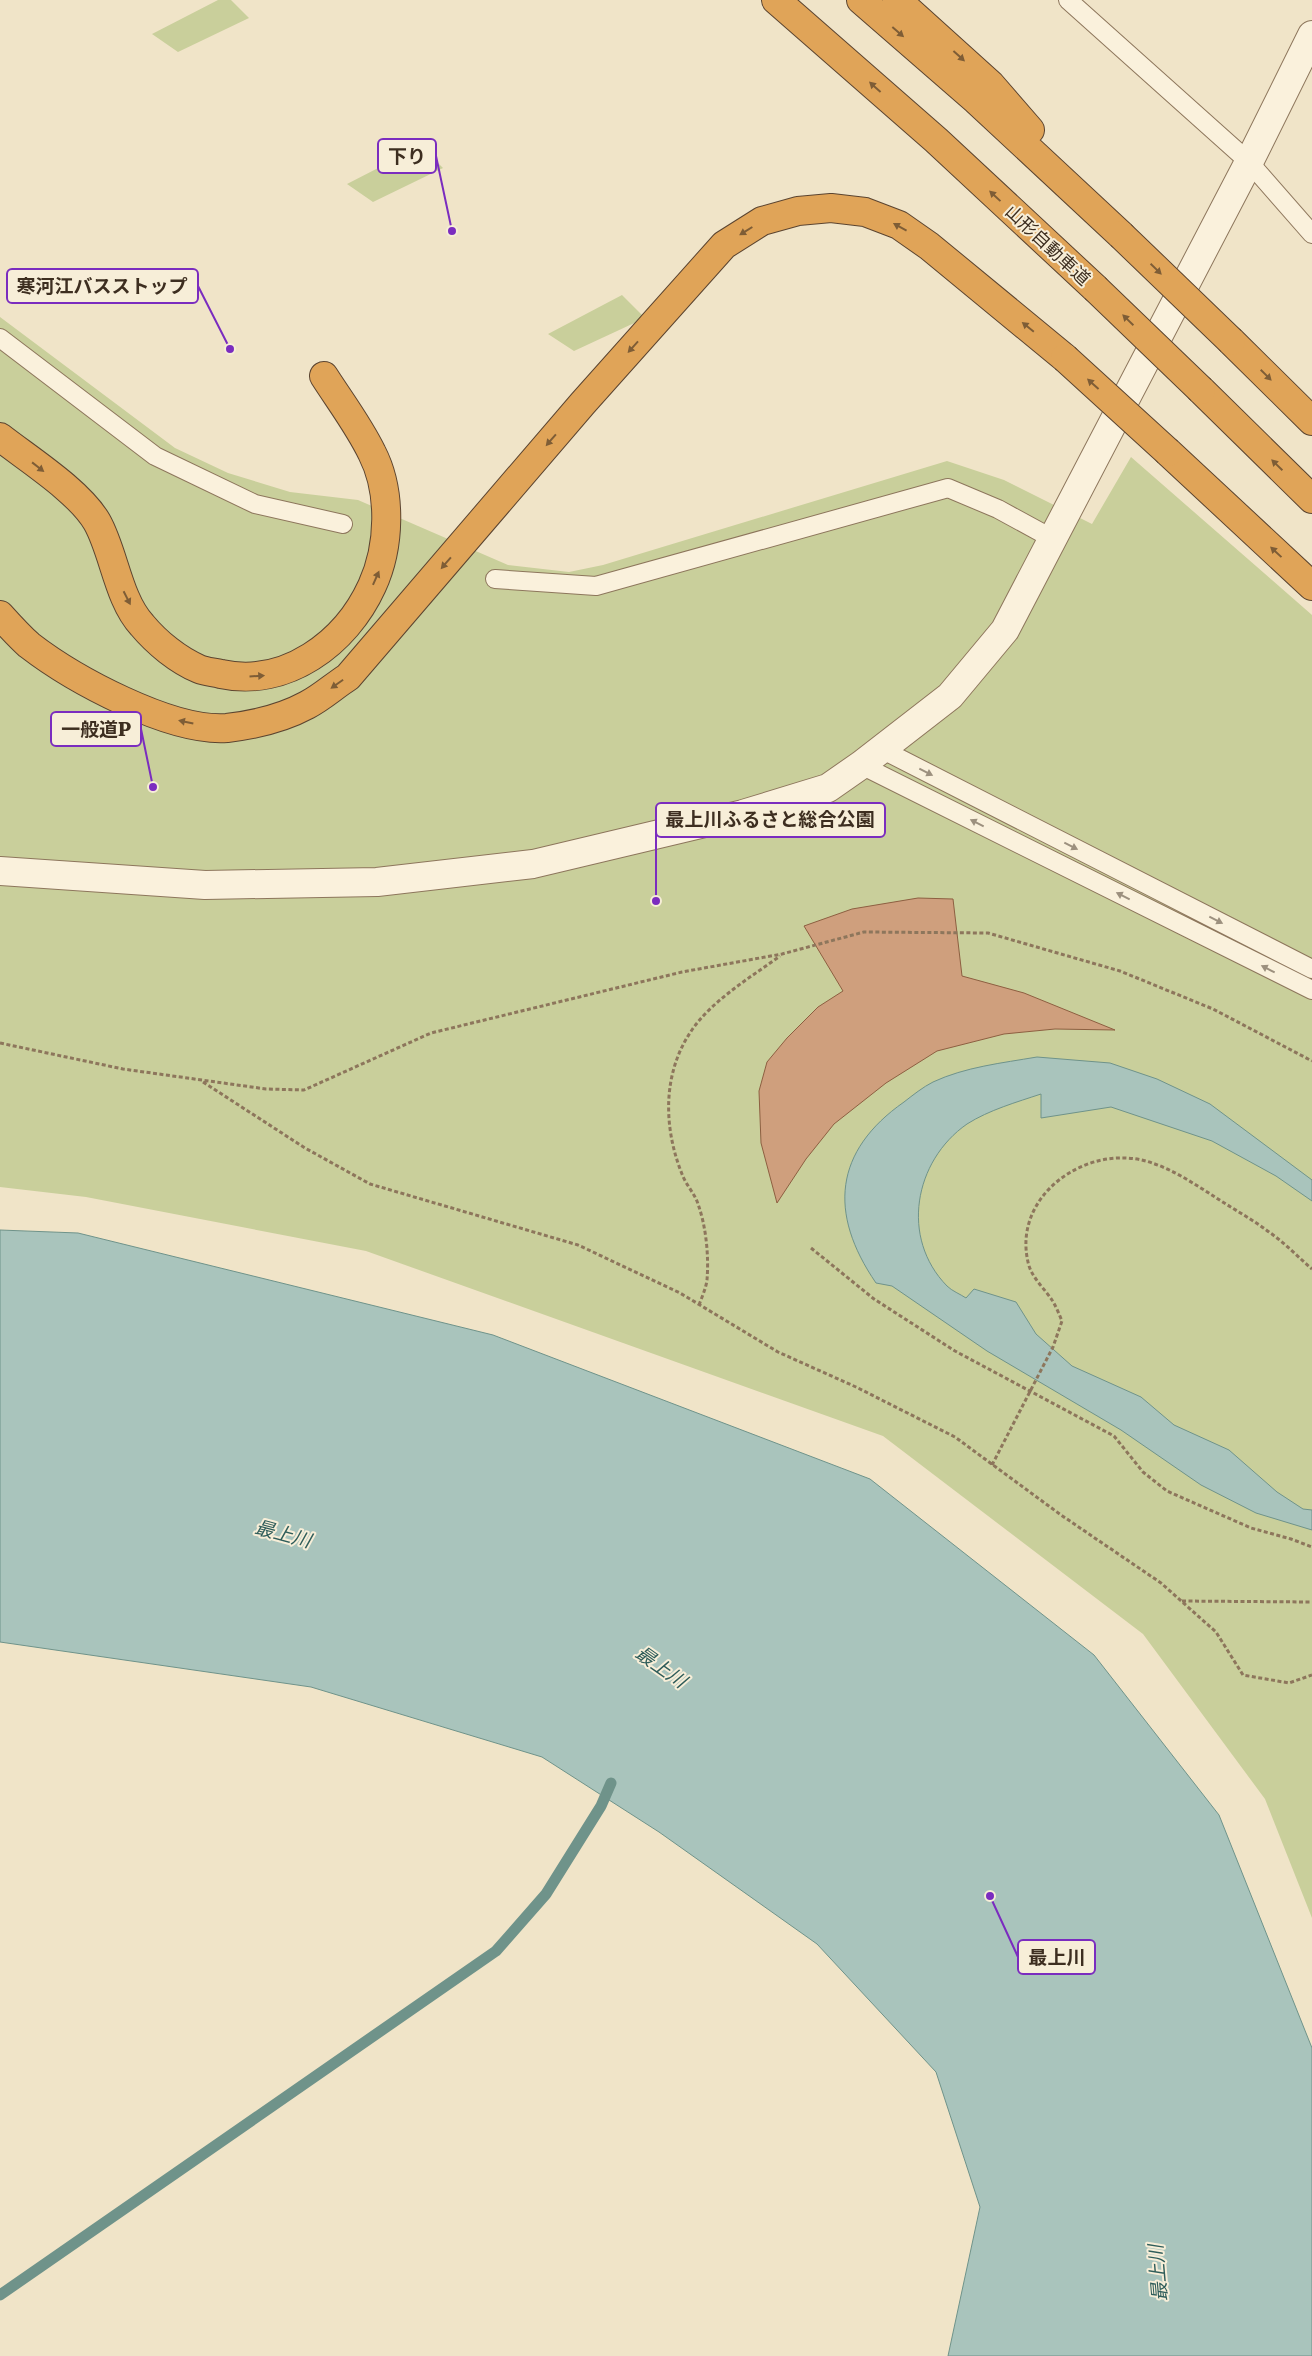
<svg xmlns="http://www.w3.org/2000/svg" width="1312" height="2356" viewBox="0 0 1312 2356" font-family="'Roboto Serif','Noto Sans JP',serif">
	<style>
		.green { fill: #c9cf9b }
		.water { fill: #a9c4bc; stroke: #6f938a }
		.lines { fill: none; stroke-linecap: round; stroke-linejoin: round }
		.stream { stroke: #6f938a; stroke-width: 11 }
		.building { fill: #cf9f7d; stroke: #8d5f41 }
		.service-casing { stroke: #8d765c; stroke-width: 20 }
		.tertiary-casing { stroke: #8d765c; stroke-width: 30 }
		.motorway-casing { stroke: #5b4430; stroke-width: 30 }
		.path { stroke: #8d765c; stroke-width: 3; stroke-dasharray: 4 2.5; stroke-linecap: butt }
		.service { stroke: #faf1dc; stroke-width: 18 }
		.tertiary { stroke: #faf1dc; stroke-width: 28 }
		.motorway { stroke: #e0a458; stroke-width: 28 }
		.motorway-bridge-casing { stroke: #5b4430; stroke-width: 30; stroke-linecap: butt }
		.motorway-bridge { stroke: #e0a458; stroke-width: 28 }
		.oneway { fill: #7e5d36 }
		.oneway2 { fill: #9c907e }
		.labels { text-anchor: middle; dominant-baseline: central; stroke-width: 4; stroke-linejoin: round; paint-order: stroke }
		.street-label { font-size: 18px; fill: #3d2e20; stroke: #f7eed8 }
		.water-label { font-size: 19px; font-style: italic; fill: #2f5d5a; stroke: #f7eed8 }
		.leader { fill: none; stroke: #7b2cbf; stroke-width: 2 }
		.callout-dot { fill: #7b2cbf; stroke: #f7eed8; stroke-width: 2 }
		.callout { fill: #f7eed8; stroke: #7b2cbf; stroke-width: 2 }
		.callout-label { font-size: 19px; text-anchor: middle; font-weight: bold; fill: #3d2e20 }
	</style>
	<rect width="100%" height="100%" fill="#f0e4c8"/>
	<!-- green -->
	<path class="green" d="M218,0H231L249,18L178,52L152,34Z
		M421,146L443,168L373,202L347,184Z
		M622,295L645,318L574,351L548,334Z
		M0,317L175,448L228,473L290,492L358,500L508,565L569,572L603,565L947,461L1004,480L1092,524L1131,457L1312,615V1918L1265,1799L1143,1634L883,1436L366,1251L86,1197L0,1187Z"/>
	<!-- water -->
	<path class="water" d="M1037,1057L1110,1063L1157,1079L1210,1104L1312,1180V1201L1276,1176L1212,1141L1111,1107L1041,1118V1094C1017,1102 989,1110 967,1124C914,1161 900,1238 947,1286C952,1291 960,1294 966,1298L974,1289L1016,1302L1036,1334L1072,1366L1141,1397L1174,1425L1229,1450L1277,1492L1303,1509L1312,1510V1530L1256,1513L1201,1485L1121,1430L987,1351L892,1286L876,1283C828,1213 834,1151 904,1102C913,1095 923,1087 933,1082C965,1067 1002,1063 1037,1057Z
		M0,1230L78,1233L493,1335L870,1479L1094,1655L1219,1815L1312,2048V2356H948L980,2207L936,2072L817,1944L659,1832L542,1757L311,1687L0,1642Z"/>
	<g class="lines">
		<!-- stream -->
		<path class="stream" d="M0,2295L496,1951L546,1894L601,1806L611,1783"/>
	</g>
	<!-- building -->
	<path class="building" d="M918,898L953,899L962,976L1024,993L1115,1030L1055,1029L1004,1034L937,1051L886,1083L834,1124L806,1159L777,1203L761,1143L759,1091L767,1062L787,1038L818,1007L843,991L804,926L852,909Z"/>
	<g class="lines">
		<!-- service casing -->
		<g class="service-casing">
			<path id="service" d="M1068,0L1249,162L1312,234
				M0,338L155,456L255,504L343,524
				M495,579L596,586L948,488L998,509L1053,539
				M883,750L1312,969
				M861,765L1312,990"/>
		</g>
		<!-- tertiary casing -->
		<g class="tertiary-casing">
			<path id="tertiary" d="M0,871L205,885L377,882L533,864L743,814L828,788L861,765L950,696L1005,630L1249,162L1312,35"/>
		</g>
		<!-- motorway casing -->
		<g class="motorway-casing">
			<path id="motorway" d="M776,0L936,140L1095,288
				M861,0L976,100L1121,235
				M897,0L991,85L1030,130
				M1231,341L1312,421
				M1201,390L1312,499
				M0,437C28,459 79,491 97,522C114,552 118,599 142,625C157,643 178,660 199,669C206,672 214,672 221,674C286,688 346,643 372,586C390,547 392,492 372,453C359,426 340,401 324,376
				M1168,452L1312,586
				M0,615C9,625 19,636 29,645C73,679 170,732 227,728C253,725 283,718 307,705C321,698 334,686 348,677L583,403L724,245L762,221L798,211L831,208L865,212L899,225L929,246L1065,358"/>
		</g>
		<!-- path -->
		<path class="path" d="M0,1043L123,1069L266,1089L304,1090L431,1033L682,972L782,954L864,932L988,933L1120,971L1213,1009L1312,1061
			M203,1082L305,1148L370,1184L578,1245L680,1293L778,1352L856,1387L955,1437L1061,1515L1161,1583L1216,1632L1243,1675L1289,1683L1312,1675
			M811,1248L874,1299L955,1351L1114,1436L1143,1472L1167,1491L1251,1528L1291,1539L1312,1547
			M699,1305C702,1297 706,1288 707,1280C709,1256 706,1226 698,1204C695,1194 686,1185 682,1174C660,1119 663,1056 707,1012C729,990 755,974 780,956
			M992,1465L1053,1347L1062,1321C1059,1314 1056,1306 1052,1300C1044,1288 1031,1277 1028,1262C1012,1193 1091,1141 1152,1163C1174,1170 1196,1185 1215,1197C1233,1209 1252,1219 1269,1232C1285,1243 1298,1257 1312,1269
			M1182,1601L1312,1602"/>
		<!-- service -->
		<use href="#service" class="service"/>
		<!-- tertiary -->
		<use href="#tertiary" class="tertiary"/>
		<!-- motorway -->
		<use href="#motorway" class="motorway"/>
		<!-- motorway-bridge casing -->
		<g class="motorway-bridge-casing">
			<path id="motorway-bridge" d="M1121,235L1231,341
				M1095,288L1201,390
				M1065,358L1168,452"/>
		</g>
		<!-- motorway-bridge -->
		<use href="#motorway-bridge" class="motorway-bridge"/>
	</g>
	<!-- one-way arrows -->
	<defs><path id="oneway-solid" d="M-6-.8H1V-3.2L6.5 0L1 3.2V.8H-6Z" transform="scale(1.25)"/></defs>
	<g class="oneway">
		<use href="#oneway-solid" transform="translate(898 32) rotate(41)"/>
		<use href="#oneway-solid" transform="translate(959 56) rotate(42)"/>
		<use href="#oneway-solid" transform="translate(875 87) rotate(-138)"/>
		<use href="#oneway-solid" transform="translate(995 196) rotate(-137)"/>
		<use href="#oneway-solid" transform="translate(900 227) rotate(-151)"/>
		<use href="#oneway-solid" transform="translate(746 231) rotate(148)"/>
		<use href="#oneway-solid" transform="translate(1156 269) rotate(44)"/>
		<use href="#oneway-solid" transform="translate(1128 320) rotate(-136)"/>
		<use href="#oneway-solid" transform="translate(1028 327) rotate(-141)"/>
		<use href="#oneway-solid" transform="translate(633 347) rotate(132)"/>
		<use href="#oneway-solid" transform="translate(1266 375) rotate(45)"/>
		<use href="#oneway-solid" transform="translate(1093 384) rotate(-138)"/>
		<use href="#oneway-solid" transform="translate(551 440) rotate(131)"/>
		<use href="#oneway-solid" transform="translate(1277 465) rotate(-136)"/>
		<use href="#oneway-solid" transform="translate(38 467) rotate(38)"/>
		<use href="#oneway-solid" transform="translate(1276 552) rotate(-137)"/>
		<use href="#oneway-solid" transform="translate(446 563) rotate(131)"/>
		<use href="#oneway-solid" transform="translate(376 578) rotate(-66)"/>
		<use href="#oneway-solid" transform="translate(127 598) rotate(63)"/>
		<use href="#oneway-solid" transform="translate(257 676) rotate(-3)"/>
		<use href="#oneway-solid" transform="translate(337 684) rotate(145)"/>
		<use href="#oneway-solid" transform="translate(186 722) rotate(-168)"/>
	</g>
	<g class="oneway2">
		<use href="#oneway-solid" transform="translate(926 772) rotate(27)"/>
		<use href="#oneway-solid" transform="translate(977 823) rotate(-153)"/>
		<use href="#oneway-solid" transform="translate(1071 846) rotate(27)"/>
		<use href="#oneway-solid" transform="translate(1123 896) rotate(-153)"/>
		<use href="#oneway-solid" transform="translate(1216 920) rotate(27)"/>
		<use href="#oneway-solid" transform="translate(1268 969) rotate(-153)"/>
	</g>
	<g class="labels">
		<!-- street labels -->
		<g class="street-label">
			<text transform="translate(1048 245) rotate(43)">山形自動車道</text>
		</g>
		<!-- water labels -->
		<g class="water-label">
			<text transform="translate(283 1534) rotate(15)">最上川</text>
			<text transform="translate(661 1667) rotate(35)">最上川</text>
			<text transform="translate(1158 2273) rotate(-95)">最上川</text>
		</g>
	</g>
	<!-- callouts -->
	<path class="leader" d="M452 231L436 156M230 349L198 286M153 787L141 729M656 901L656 820M990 1896L1018 1957"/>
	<g class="callout-dot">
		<circle cx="452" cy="231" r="5"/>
		<circle cx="230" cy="349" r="5"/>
		<circle cx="153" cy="787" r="5"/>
		<circle cx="656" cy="901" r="5"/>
		<circle cx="990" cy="1896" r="5"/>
	</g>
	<g class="callout">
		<rect x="378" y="139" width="58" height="34" rx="5"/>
		<rect x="7" y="269" width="191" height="34" rx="5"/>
		<rect x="51" y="712" width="90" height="34" rx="5"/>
		<rect x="656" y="803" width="229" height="34" rx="5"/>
		<rect x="1018" y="1940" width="77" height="34" rx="5"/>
	</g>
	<g class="callout-label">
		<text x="407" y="163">下り</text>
		<text x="102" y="293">寒河江バスストップ</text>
		<text x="96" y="736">一般道P</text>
		<text x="770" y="826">最上川ふるさと総合公園</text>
		<text x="1057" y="1964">最上川</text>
	</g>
</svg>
